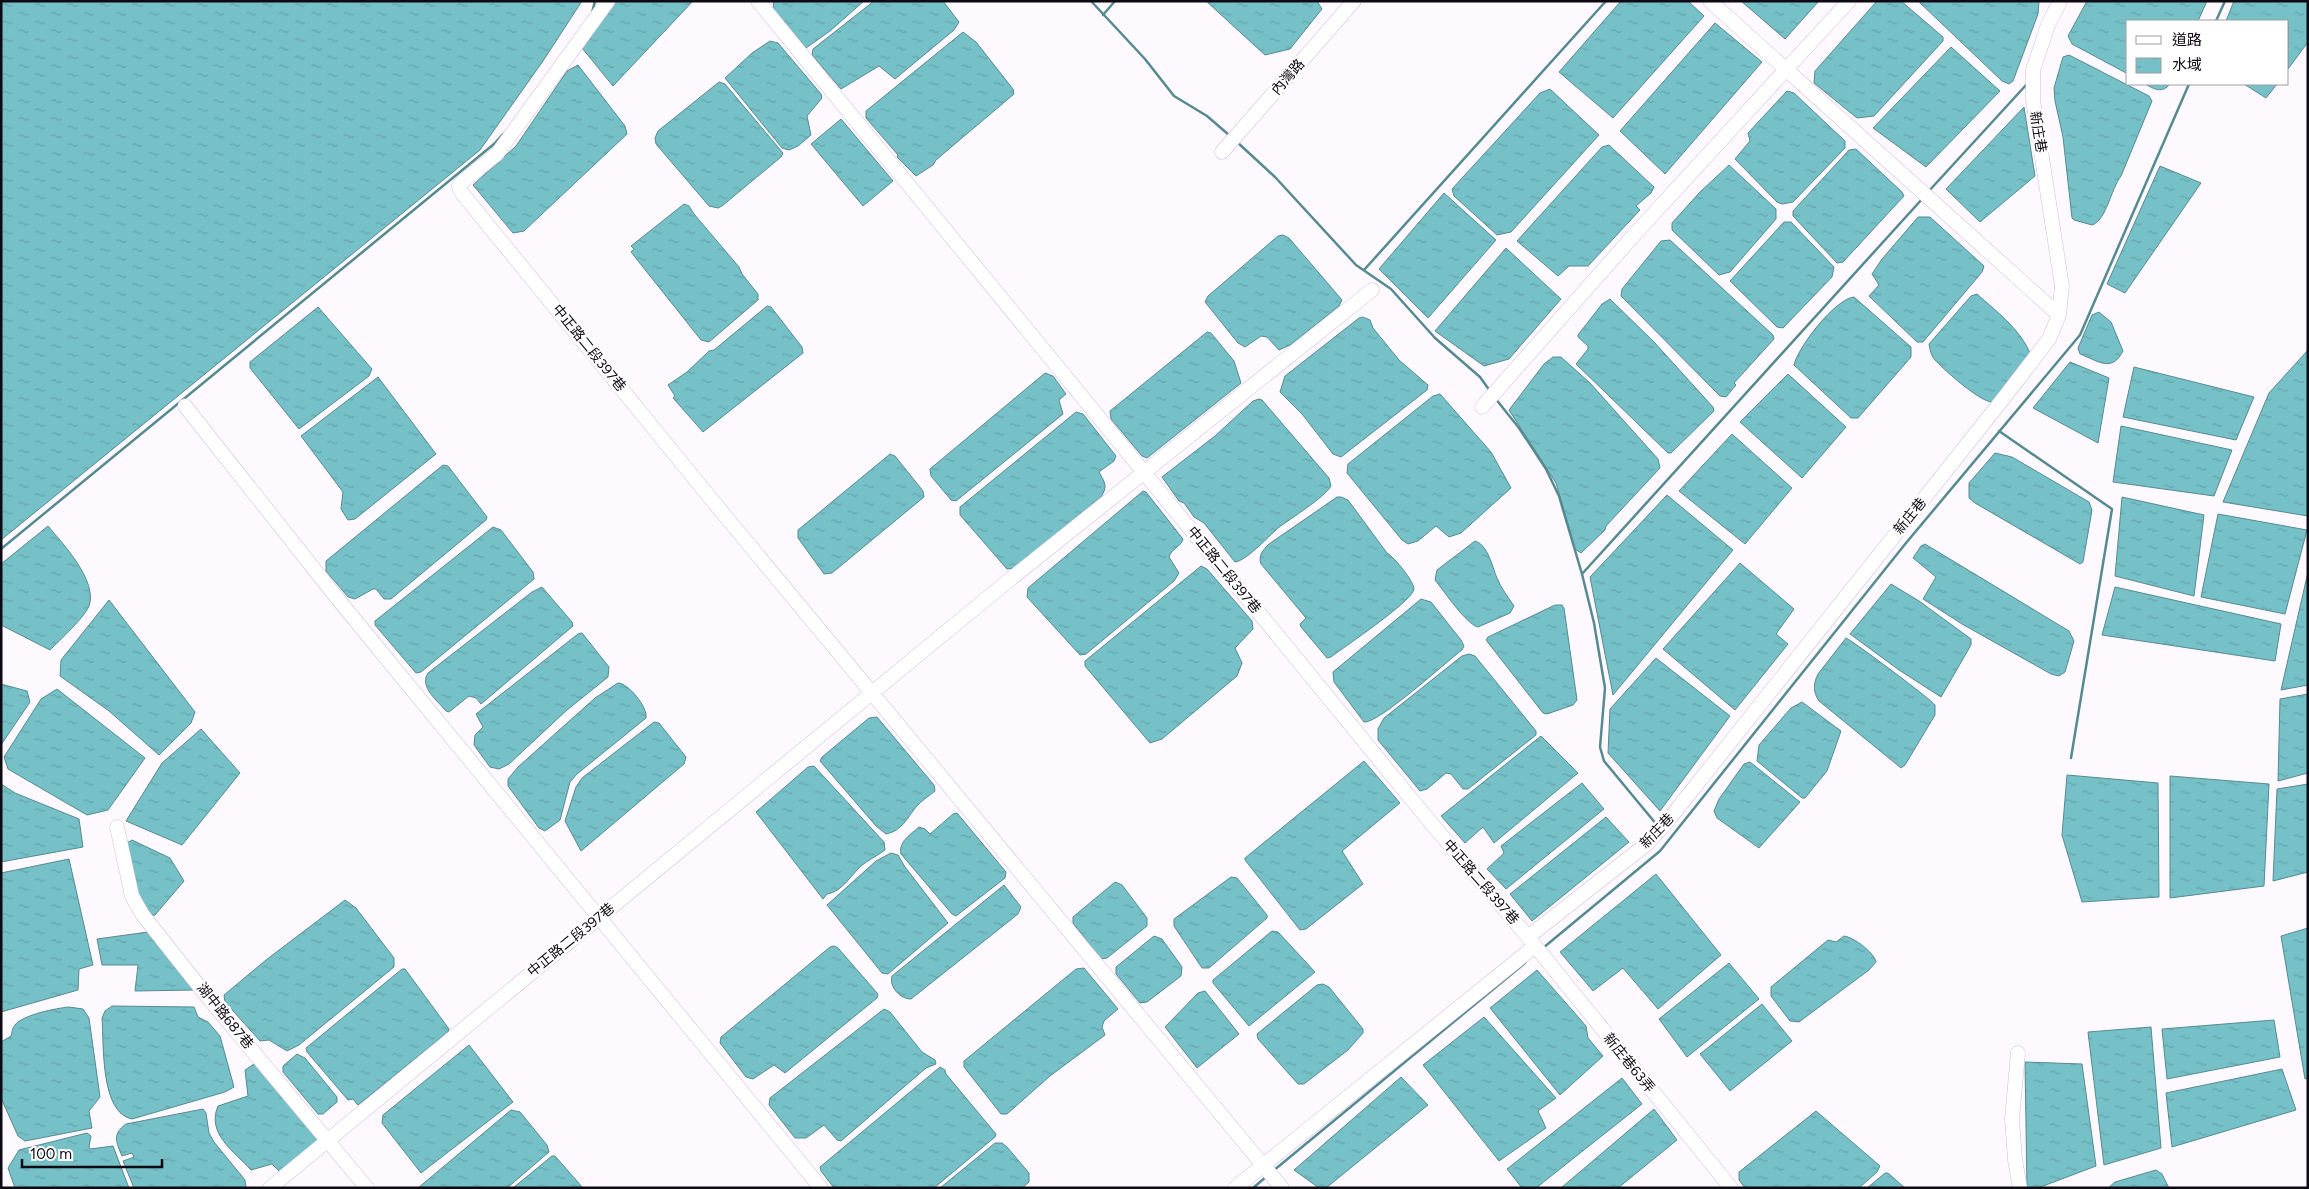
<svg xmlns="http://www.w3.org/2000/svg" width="2309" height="1189" viewBox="0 0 2309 1189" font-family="Figtree,'Noto Sans TC',sans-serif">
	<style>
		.water { fill: url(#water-ripples); stroke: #568a91 }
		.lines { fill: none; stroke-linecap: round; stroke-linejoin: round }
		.stream { stroke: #568a91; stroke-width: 2.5 }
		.minor-casing { stroke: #d0bddb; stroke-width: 15 }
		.minor { stroke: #fff; stroke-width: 14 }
		.labels { text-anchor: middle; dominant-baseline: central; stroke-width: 5; stroke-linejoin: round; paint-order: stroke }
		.street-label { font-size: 14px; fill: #0f0913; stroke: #fff }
	</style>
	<defs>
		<pattern id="water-ripples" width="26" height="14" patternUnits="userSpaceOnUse" patternTransform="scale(1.25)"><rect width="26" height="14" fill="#75c1c7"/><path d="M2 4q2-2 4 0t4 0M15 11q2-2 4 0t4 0" fill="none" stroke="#64a4aa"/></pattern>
	</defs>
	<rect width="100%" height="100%" fill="#fdf9ff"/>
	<!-- water -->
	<path class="water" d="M1,1H582L543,61L480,150L1,540Z
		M613,1H693L613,86L582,48Z
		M773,1H864L830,31L806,48L774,10Z
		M874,1H943L959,22L954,30L895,79L879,66L841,89L812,55L813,49Z
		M1206,1H1317L1322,9L1290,49L1265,55Z
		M1621,1H1688L1704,16L1613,118L1559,72Z
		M1741,1H1819L1785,39Z
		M1877,1H1901L1943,37V41L1874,116L1857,118L1814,83L1815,71Z
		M1918,1H2039L2038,14L2013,81L2009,84L2002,81Z
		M2087,1H2207L2198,21H2128V74L2072,44L2068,36Z
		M2234,1H2308V42L2288,69V21H2226Z
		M1715,23L1762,62L1665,174L1620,131Z
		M963,32L976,42L1013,89L1014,94L936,160L933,165L916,176L897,157L898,155L866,118V111Z
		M770,41L778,43L821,94L822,98L807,116L811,135L798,146L789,150L782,148L725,78L752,53Z
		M1951,47L2000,91L1926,167L1873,128Z
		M2069,55L2149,96L2152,101L2121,176C2111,189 2106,221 2092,225L2074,220L2072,218L2063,137L2055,101L2054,88L2063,57Z
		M578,65L625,126L627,134L524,231L513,233L473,185L516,146L567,71Z
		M719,82L725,84L783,153L781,157L722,206L718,208L709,206L656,144L655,138L658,131Z
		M2145,84H2170C2162,94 2154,89 2145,84Z
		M2244,84H2277L2266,98Z
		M1550,89L1599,135L1511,232L1497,235L1454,196L1452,189L1540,93Z
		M1787,91L1794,93L1845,141V148L1793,202L1782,204L1777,202L1735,159L1750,141L1748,133Z
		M2024,107L2035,176L1980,222L1946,189Z
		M841,119L893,181L863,206L811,144Z
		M1609,145L1654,187L1651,193L1636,206L1640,210L1588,266H1569L1558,276L1517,241L1602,147Z
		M1856,149L1902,192L1904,196L1843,262L1837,263L1793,216V211L1849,150Z
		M1729,165L1776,209V219L1730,272L1719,275L1672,230V223L1700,192Z
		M2160,166L2201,183L2125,293L2107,284Z
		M1444,193L1496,240L1428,318L1379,269Z
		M684,204L689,206L694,214L739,267L742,274L758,294V300L709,342L701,340L631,252L634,249L631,246Z
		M1918,217H1930L1984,266L1982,272L1923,342H1917L1869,296L1879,285L1872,274L1882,259Z
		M1784,222H1791L1834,267L1832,277L1783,328L1777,327L1730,281Z
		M1283,235L1289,238L1342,300L1339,306L1290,345L1279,350L1267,337L1261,336L1245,347L1238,343L1205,302L1208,296L1278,236Z
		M1670,240L1773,335L1774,339L1734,383L1736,385L1726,397L1720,396L1621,296L1622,289L1661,241Z
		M1506,248L1561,299L1509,359L1484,366L1435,331Z
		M1977,294C1996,311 2020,329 2030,353L1992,402C1980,402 1943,369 1934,359C1931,355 1930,350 1929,344L1971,296Z
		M1854,297L1911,347V357L1858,418H1851L1794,365C1798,347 1835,299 1854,297Z
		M1610,299L1654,342L1713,407L1714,411L1671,453H1668L1576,364L1588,349V346L1578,337V335L1602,304Z
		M767,306L771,307L802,347L803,353L703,432L673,398L675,396L668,385L687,372L709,351L714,350Z
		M318,307L372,369L369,376L299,429L250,368V362Z
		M2099,312L2111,322L2123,351C2112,373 2098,361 2080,354L2078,348L2092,315Z
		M1363,317L1370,320L1373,328L1399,360L1428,385L1427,390L1341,457L1333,454L1302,414L1280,392L1285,376L1359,318Z
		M1207,332L1211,333L1234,361L1241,383L1147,458L1142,456L1111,419L1110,411Z
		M2308,350V516L2223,502L2269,393Z
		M1553,357H1561L1590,383L1658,459L1660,468L1606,526L1605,530L1581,553L1575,549L1556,483L1509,410L1544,364Z
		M2070,362L2109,378L2098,443L2033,408Z
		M2134,367L2254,397L2236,440L2123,417Z
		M1045,373L1053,376L1066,394L1059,400L1063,414L956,501L951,500L931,476L930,469Z
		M1788,374L1846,427L1802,478L1740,422Z
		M378,377L436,454L355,519L348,520L341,509L343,492L301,436Z
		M1440,394L1491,452L1511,488L1461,533L1449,537L1436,526L1418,541L1408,544L1402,540L1347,473L1348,464L1433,396Z
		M1259,399L1262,400L1329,478L1331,486C1325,497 1290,519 1278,528C1268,537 1246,561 1235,562L1204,523L1194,517L1184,503L1179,501L1162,477L1215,436L1253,401Z
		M1076,412L1083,414L1116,456L1114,461L1099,472C1105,483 1108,486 1101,497L1014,568L1007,569L960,515V507Z
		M2121,426L2232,450L2214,496L2113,482Z
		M1732,434L1792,488L1745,544L1679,491Z
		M1995,453L2012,457L2089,502L2092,510L2083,562L2080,564L1975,503L1969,498V483Z
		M890,454L895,456L923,491L924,497L832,573L824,574L798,538V530Z
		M443,465L448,466L487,517L486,520L391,599H384L376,589H373L355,599L348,597L326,571V561Z
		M1143,491L1146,492L1183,539C1181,547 1171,549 1169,557L1179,573L1174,581L1086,654L1080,655L1027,597L1028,588Z
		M1667,495L1733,550L1613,695L1590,577Z
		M1341,497L1348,500L1387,553C1394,557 1414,581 1414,589C1413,601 1344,647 1331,657L1327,658L1301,627L1300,624L1306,618L1261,564C1258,555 1263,550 1269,544L1337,497Z
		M2122,497L2204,515L2194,596L2115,576Z
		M2218,514L2307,530L2285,614L2201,597Z
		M48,526C63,544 98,581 89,606C84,618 60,640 50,650L1,625V564Z
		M493,527L501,530L533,572L534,579L421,672L416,673L375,625V621Z
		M1475,541C1488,545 1492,566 1497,578C1501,588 1508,597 1514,606L1510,613L1478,627C1466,624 1444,591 1435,580L1437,570Z
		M1925,544L2069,631L2074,641L2065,672L2059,676L2051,674L1962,624L1923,599L1936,577L1913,558L1921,546Z
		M1740,563L1794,609L1776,634L1788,644L1735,710L1663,649Z
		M1201,566L1207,569L1252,621L1253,629L1235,648L1242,663L1237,676L1162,739L1150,743L1085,666V661Z
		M2308,572V685L2281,690Z
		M1891,584L1919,601L1971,639V645L1941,697L1899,670L1850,634Z
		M542,587L572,622L573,626L481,704L476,698L469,696L449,712L446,711C437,700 419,687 428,673L532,592Z
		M2115,587L2281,624L2275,661L2102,635Z
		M1421,599L1431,602L1461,640L1464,646L1462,650C1446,662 1378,724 1364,722L1334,682L1333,672Z
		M109,600L195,712L191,723L159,755L109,711L60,676L61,660Z
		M1555,605H1562L1564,608L1577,700L1573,705L1547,714L1543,713L1486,640L1488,637Z
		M582,633L609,667L608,677L567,710L509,764L499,769L490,767L474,745L475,735L483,727L476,714L578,634Z
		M1846,638C1853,641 1932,700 1935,705V715L1905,765L1901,768L1819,701C1813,692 1813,684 1818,674Z
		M1469,654L1475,656L1536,731V735L1468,789H1463L1451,774L1446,773L1427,789L1420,791L1378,740V729L1384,718L1462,656Z
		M1656,658L1730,716L1660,811L1608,753L1610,709Z
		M618,683C628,683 648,707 646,718L577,774L570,782L560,820L545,831L539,828L508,786V779L518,767L595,698Z
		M1,684L27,691L30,702L1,745Z
		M57,689L145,758L108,810L87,815L8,769L4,757L41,699Z
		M2308,694V773L2278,781L2280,699Z
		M1802,702L1841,731L1827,771L1805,798H1802L1757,761L1759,745L1791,708Z
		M877,717L934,785L935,791C929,796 921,801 916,807C907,818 902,831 886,834L876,826L820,761L822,757L869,718Z
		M654,722L659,723L686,757L684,764L581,851L565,821L576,787L582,778Z
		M201,729L240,773L182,845L126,821L162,763Z
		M1541,736L1578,773L1494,843L1483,827L1465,843L1441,816Z
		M1364,761L1400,803L1342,851L1363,884L1306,929L1300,930L1245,860V858Z
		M1750,762L1800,802L1759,848L1717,818L1714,811L1719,799L1744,764Z
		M814,766L884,842L885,850C877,856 868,860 861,866C851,875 842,892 827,894L823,899L756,812L808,767Z
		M2067,775L2158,783L2159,897L2082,902L2062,835Z
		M2170,776L2269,784L2264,886L2170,898Z
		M1582,783L1604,809L1506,889L1487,869L1504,853L1501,846Z
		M1,784L15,793L79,819L83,847L1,862Z
		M2308,784V872L2273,881L2277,789Z
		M957,813L1006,872L1005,878L956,916L952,914L901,854C898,842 911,834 919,827L925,829L930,834L953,814Z
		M1606,817L1629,842L1532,921L1510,894Z
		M132,840L170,858L184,881L155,915L146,916L122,846Z
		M891,853L898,855L905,867L948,923L888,974L882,973L827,905L876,861Z
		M69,859L93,965L79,969L78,990L1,1012V873Z
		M1656,874L1721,955L1658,1009L1623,968L1593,991L1560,952Z
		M1231,877L1237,878L1267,915V918L1209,968H1202L1174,926V919Z
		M1115,882L1122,885L1147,918V926L1107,958L1101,959L1073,923V917Z
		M1004,885L1021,907L1018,914L911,999C900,999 889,987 892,976Z
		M345,900L356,908L394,958V967L299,1045L287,1051L269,1040L260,1041L225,1002L224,995L266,960Z
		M2308,928V1078L2305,1079L2281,936Z
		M1272,931L1278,932L1315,972L1249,1026L1213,983V980Z
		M148,932L193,990L135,991L138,965H102L97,939Z
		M1154,936L1162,939L1182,967L1181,976L1147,1002L1140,1003L1116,974V967Z
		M1844,936C1853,937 1874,952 1876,962L1869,970L1799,1022L1790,1021L1771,996V987L1828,940L1836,942Z
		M834,946L838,948L878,994L877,998L785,1073L774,1065L753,1079L746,1077L720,1043L721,1037L830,947Z
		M1729,963L1759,999L1687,1057L1659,1019Z
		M1084,968L1118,1009L1104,1021L1102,1027L1105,1035L1050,1076L1007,1114H1001L964,1067V1061L1076,969Z
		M402,969H405L449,1029L448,1032L358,1105L353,1099L348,1100L307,1052L306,1048Z
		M1537,970L1586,1026L1588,1038L1603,1056L1560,1095L1490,1008Z
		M1323,984L1329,987L1363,1029V1033L1348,1050L1304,1084H1298L1258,1039L1257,1034L1317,985Z
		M1205,991L1239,1034L1197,1068L1165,1027L1198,993Z
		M1762,1004L1792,1041L1730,1091L1700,1054Z
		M112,1006L194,1007L198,1017L208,1022L220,1036L234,1087L225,1092L132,1119C100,1113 104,1044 102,1018L105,1011Z
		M69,1007L83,1009L89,1018L100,1097L89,1111L92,1128L25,1141L18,1136L1,1098V1042L11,1036C12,1033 12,1028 15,1025C22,1015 57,1008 69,1007Z
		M884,1009L890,1012L922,1052L935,1060L936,1064L926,1068L841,1141L837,1140L824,1125L806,1138H795L769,1105L770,1098Z
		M1484,1017L1556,1098L1538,1111L1546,1128L1499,1161L1423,1065Z
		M2274,1020L2280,1057L2167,1079L2162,1029Z
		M2151,1027L2161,1148L2104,1165L2088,1032Z
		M469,1045L513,1102L421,1173L382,1123L383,1115Z
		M297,1054L305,1058L337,1097V1102L323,1114H318L283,1072V1066Z
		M2025,1062L2082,1064L2096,1166L2038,1188H2027Z
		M254,1064L258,1065L317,1136V1141L280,1172L272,1164L251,1170C235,1152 206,1134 218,1106L248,1096L245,1070Z
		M940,1067L945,1070L946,1074L996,1134L995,1137L934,1188H834L821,1171L820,1167Z
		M2282,1069L2296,1110L2172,1147L2166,1093Z
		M1401,1077L1428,1105L1326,1188H1319L1294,1170Z
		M1622,1078L1642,1104L1536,1188H1522L1507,1169Z
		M203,1109L206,1113L209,1133L214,1142L245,1180L246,1188H134L123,1161L134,1157L132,1153L122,1156C116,1142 112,1134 126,1124Z
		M1654,1109L1677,1140L1618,1188H1561Z
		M511,1110L520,1112L547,1145L549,1152L507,1188H418Z
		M1816,1111L1880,1166L1877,1172L1859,1188H1745L1739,1180V1172Z
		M87,1133L91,1136L89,1147L90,1149L113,1146L129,1188H15L8,1168L19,1150Z
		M995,1143H1002L1007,1147L1029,1173V1182L1022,1188H940Z
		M552,1156H555L583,1188H513Z
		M2156,1170L2162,1174L2169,1188H2108L2115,1182Z
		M1885,1173H1888L1905,1188H1867Z"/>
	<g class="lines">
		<!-- stream -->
		<path class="stream" d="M1091,1L1145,59L1174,96L1207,116L1229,135
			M592,13L595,1
			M1103,15L1115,1
			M2216,21L2225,1
			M1237,142L1275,177L1356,265L1391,289L1435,338L1480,377L1490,391
			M1928,192L2027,84
			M1364,270L1606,1
			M1495,398L1519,428L1546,469L1559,496L1582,574L1594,623L1605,688L1600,747L1604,761L1657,825
			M1999,431L2112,509L2071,758
			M1,549L494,144L503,134
			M1582,574L1923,198
			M1543,948L1660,851L1906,543L2080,335L2189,84
			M1273,1171L1525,963
			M1253,1188L1267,1176"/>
		<!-- minor casing -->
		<g class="minor-casing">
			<path id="minor" d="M608,1L497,154L461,183L459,186L461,192L712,500L1282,1188
				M758,1L1431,823L1528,937L1731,1188
				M1710,1L2059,315
				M1222,152L1354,1
				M185,406L341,603L821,1188
				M1482,407L1634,235L1849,1
				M117,827L132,896L142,914L210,1000L367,1188
				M1528,937L1648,843L1666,823L2003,399L2049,339L2059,315L2062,286L2033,100V70L2048,25L2060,1
				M2018,1053L2012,1119L2015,1160L2020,1188
				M270,1188L1008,581L1372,290
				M1235,1188L1535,946"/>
		</g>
		<!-- minor -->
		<use href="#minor" class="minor"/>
	</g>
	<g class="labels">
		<!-- street labels -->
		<g class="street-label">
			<text transform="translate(1288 77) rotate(-49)">內灣路</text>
			<text transform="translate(2038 132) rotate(81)">新庄巷</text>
			<text transform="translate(589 348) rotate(51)">中正路二段397巷</text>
			<text transform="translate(1910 516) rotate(-51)">新庄巷</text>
			<text transform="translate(1224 570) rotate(51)">中正路二段397巷</text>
			<text transform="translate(1657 831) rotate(-46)">新庄巷</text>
			<text transform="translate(1481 882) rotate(49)">中正路二段397巷</text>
			<text transform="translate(571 940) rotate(-39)">中正路二段397巷</text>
			<text transform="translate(225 1016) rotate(51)">湖中路687巷</text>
			<text transform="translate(1629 1063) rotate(51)">新庄巷63弄</text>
		</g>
	</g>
	<!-- border -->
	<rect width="2309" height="1189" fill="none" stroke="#0f0913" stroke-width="5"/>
	<!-- legend -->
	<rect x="2126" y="20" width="162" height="65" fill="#ffffff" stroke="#9f9da1"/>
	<rect x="2136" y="36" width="25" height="8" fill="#ffffff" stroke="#9f9da1"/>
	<text x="2172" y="45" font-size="15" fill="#0f0913">道路</text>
	<rect x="2136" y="58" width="25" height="15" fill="url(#water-ripples)" stroke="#9f9da1"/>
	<text x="2172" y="70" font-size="15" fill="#0f0913">水域</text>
	<!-- scale -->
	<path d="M22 1159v8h140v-8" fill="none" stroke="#0f0913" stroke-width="2.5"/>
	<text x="30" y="1159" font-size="15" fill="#0f0913" stroke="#ffffff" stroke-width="4" paint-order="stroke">100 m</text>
</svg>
